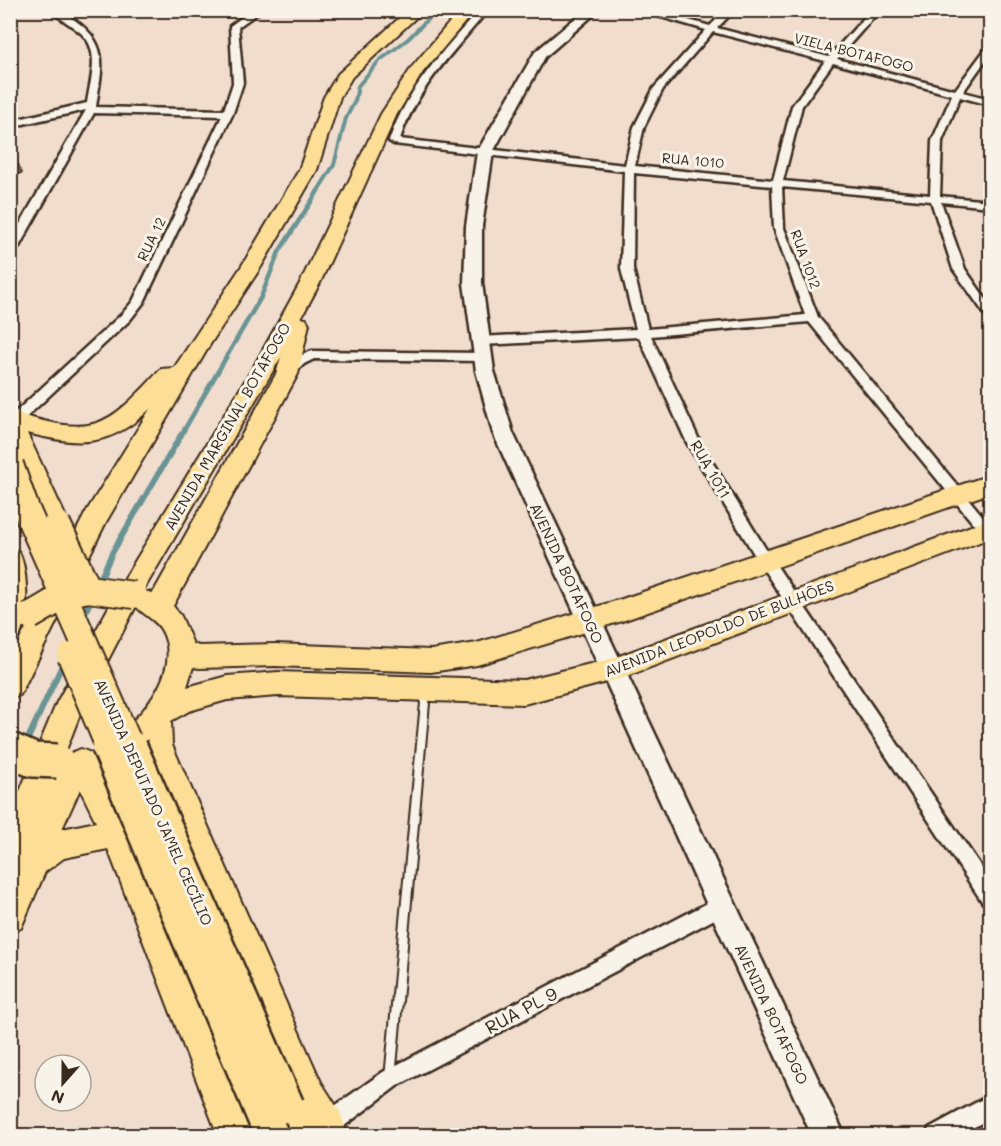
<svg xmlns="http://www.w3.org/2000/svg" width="1001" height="1146" viewBox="0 0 1001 1146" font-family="Mali,sans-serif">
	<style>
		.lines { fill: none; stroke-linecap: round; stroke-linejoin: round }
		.stream-far2 { stroke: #6a9494; stroke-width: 4 }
		.stream-far1 { stroke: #6a9494; stroke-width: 4.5 }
		.stream { stroke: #6a9494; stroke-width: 6 }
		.lane-casing { stroke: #3b2a1e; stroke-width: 4 }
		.street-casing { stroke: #3b2a1e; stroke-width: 5 }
		.secondary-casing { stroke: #3b2a1e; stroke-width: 5 }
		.primary-casing { stroke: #3b2a1e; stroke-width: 4 }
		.lane { fill: #f7f3e8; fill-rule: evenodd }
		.street { fill: #f7f3e8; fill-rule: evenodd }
		.secondary { fill: #f7f3e8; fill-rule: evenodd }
		.primary { fill: #fdde96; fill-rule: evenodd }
		.primary-bridge-far1-casing { stroke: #3b2a1e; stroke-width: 30; stroke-linecap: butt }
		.primary-bridge-casing { stroke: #3b2a1e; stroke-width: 38; stroke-linecap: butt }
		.primary-bridge-far1 { stroke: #fdde96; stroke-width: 26 }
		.primary-bridge { stroke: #fdde96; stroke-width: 33 }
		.shaded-wall { fill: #9b7766; stroke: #3b2a1e; stroke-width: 1.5 }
		.building { fill: #deaa92; stroke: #3b2a1e; stroke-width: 1.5 }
		.labels { text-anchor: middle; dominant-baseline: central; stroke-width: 6; stroke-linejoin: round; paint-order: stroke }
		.far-street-label { font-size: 14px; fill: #3b2a1e; stroke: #f7f3e8 }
		.street-label { font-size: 15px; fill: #3b2a1e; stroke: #f7f3e8 }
		.near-street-label { font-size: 18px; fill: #3b2a1e; stroke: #f7f3e8 }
	</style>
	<rect width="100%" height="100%" fill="#f0ddce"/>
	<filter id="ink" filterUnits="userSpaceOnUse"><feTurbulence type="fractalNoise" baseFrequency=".0167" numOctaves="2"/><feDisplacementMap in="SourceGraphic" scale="12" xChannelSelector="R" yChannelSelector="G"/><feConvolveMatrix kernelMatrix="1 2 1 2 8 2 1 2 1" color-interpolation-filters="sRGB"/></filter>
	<g filter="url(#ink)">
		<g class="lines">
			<!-- stream-far2 -->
			<path class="stream-far2" d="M317,192L334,165L346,118L355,101L358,86L379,61L408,39L437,10"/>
			<!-- stream-far1 -->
			<path class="stream-far1" d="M180,437L261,297L279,252L318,191"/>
			<!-- stream -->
			<path class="stream" d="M98,584L112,553L181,435
				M82,619L93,596
				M25,745L65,659"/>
			<!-- lane casing -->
			<g class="lane-casing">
				<path id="lane" d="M426,688L429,689L430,692L395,1078L394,1082L390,1083L386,1082L385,1078L422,692L423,689Z"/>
			</g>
			<!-- street casing -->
			<g class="street-casing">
				<path id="street" d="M50,10C62,10 67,15 76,21C111,46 101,70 96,107L224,110L233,83L230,26L252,10H262L238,27L243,83L233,113L144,302L130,320L18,425L10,426V417L122,314L133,301L222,116L94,113L16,252L10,255V241L86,110L10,127V121L87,103C90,80 101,52 82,34C72,25 60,19 50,10Z
					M479,10H488C454,52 417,87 400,139L625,165L634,127L654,88L706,30L637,10H653L710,26L726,10H735L717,28L829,57L871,10H880L837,59L955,90L987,47L990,46V54L963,92L990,99V105L960,97L942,141L940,196L990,201V207L941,202L965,269L990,305V317L986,316L953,269L931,201L782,187L784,228L818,317L990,525V539L985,538L809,322L651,336L700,442L770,556L990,880V905L983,903L760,564L687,443L639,337L480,345L474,341L480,337L636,329L621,269L624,171L394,144L389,141C407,89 443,51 479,10ZM713,32L825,61L792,106L773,180L635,166L644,127L663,89ZM833,63L952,95L932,141L930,195L783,181L802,106ZM634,173L772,186L774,228L805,315L648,329L633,269Z
					M312,351L483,353L489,357L483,361L314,359L304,364L291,377H283L281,374C289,363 299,355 312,351Z
					M721,896L728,898L730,905L728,912L397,1086L335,1133L328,1136L319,1133L316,1125L319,1117L383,1072Z
					M990,1095V1118L959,1136H926L929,1128Z"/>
			</g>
			<!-- secondary casing -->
			<g class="secondary-casing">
				<path id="secondary" d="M585,10H599L545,57L493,152L482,226V283L494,371L513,433L845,1136H812L493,433L476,371L464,283L466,226L477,152L535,52Z"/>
			</g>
			<!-- primary casing -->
			<g class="primary-casing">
				<path id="primary" d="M408,10H424L352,77L340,97L317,170L261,267L211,343L106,522L20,695L10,699V659L86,512L150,409C109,448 79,446 27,433L69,524L66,531L57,533L48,531L45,524L10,447V412C94,436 102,433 161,369L174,368L241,267L299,170L324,97L338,74Z
					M460,10H475L423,72L397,114L320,283L301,318L306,319L309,324L298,374L173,606L181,616L193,644L199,646L275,644L431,650L477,643L622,599L990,475V493L622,621L477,665L431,672L275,666L199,668L193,667L187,687L227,676L278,672L524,680L611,659L990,519V538L622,678L524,704L278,696L227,700L189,711L171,721L172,745L321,1082L340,1112L348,1136H283L269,1106L274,1093L287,1088L144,746C129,758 120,767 101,760L96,751L101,742C137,728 184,672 162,631C156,619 143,615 136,606L80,714L58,771L71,753L81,749L91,753L132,832L255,1136H218L108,849L64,858L45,872L21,928L10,933V877L14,868L10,870V815L57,702L123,581L254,366L300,283L381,114L412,67ZM281,357L276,374L153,593L143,591ZM80,789L96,822L62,829Z
					M10,549L19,552C28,569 29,617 20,635L11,638Z"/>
			</g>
			<!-- lane -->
			<use href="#lane" class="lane"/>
			<!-- street -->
			<use href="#street" class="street"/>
			<!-- secondary -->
			<use href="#secondary" class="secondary"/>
			<!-- primary -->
			<use href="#primary" class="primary"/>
			<!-- primary-bridge-far1 casing -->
			<g class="primary-bridge-far1-casing">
				<path id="primary-bridge-far1" d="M10,465L25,507L131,749
					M57,524L88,589
					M30,616L69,593L88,589L134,595
					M71,656L110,749"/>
			</g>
			<!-- primary-bridge casing -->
			<g class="primary-bridge-casing">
				<path id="primary-bridge" d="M109,747L271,1134
					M130,747L287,1106
					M10,750L33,760L57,761"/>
			</g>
			<!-- primary-bridge-far1 -->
			<use href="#primary-bridge-far1" class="primary-bridge-far1"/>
			<!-- primary-bridge -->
			<use href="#primary-bridge" class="primary-bridge"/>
		</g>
		<!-- shaded-wall -->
		<path class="shaded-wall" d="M16,159L22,173L10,176V160Z"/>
		<!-- building -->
		<path class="building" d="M10,150L16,159L10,160Z"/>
	</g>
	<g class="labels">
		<!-- far-street labels -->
		<g class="far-street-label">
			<text transform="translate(854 52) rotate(14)">VIELA BOTAFOGO</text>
			<text transform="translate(693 160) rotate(5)">RUA 1010</text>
			<text transform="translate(151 239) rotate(-64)">RUA 12</text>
			<text transform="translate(806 259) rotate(70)">RUA 1012</text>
		</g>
		<!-- street labels -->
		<g class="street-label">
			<text transform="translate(227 426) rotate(-60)">AVENIDA MARGINAL BOTAFOGO</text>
			<text transform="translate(711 469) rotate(60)">RUA 1011</text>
			<text transform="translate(567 573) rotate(65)">AVENIDA BOTAFOGO</text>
			<text transform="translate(719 628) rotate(-21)">AVENIDA LEOPOLDO DE BULHÕES</text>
			<text transform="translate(154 802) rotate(66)">AVENIDA DEPUTADO JAMEL CECÍLIO</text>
			<text transform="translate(772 1014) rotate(65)">AVENIDA BOTAFOGO</text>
		</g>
		<!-- near-street labels -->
		<g class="near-street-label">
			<text transform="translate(521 1010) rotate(-28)">RUA PL 9</text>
		</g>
	</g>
	<!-- margin -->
	<rect width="1001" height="1146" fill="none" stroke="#f7f3e8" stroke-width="36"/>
	<rect x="18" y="18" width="965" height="1110" fill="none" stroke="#3b2a1e" stroke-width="2" filter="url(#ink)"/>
	<!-- north arrow -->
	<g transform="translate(63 1083) rotate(201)"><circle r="28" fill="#f7f3e8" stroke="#aca397" stroke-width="1.5"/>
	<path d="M0-4.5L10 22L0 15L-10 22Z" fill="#3b2a1e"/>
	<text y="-9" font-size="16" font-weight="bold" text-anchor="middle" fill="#3b2a1e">N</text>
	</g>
</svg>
